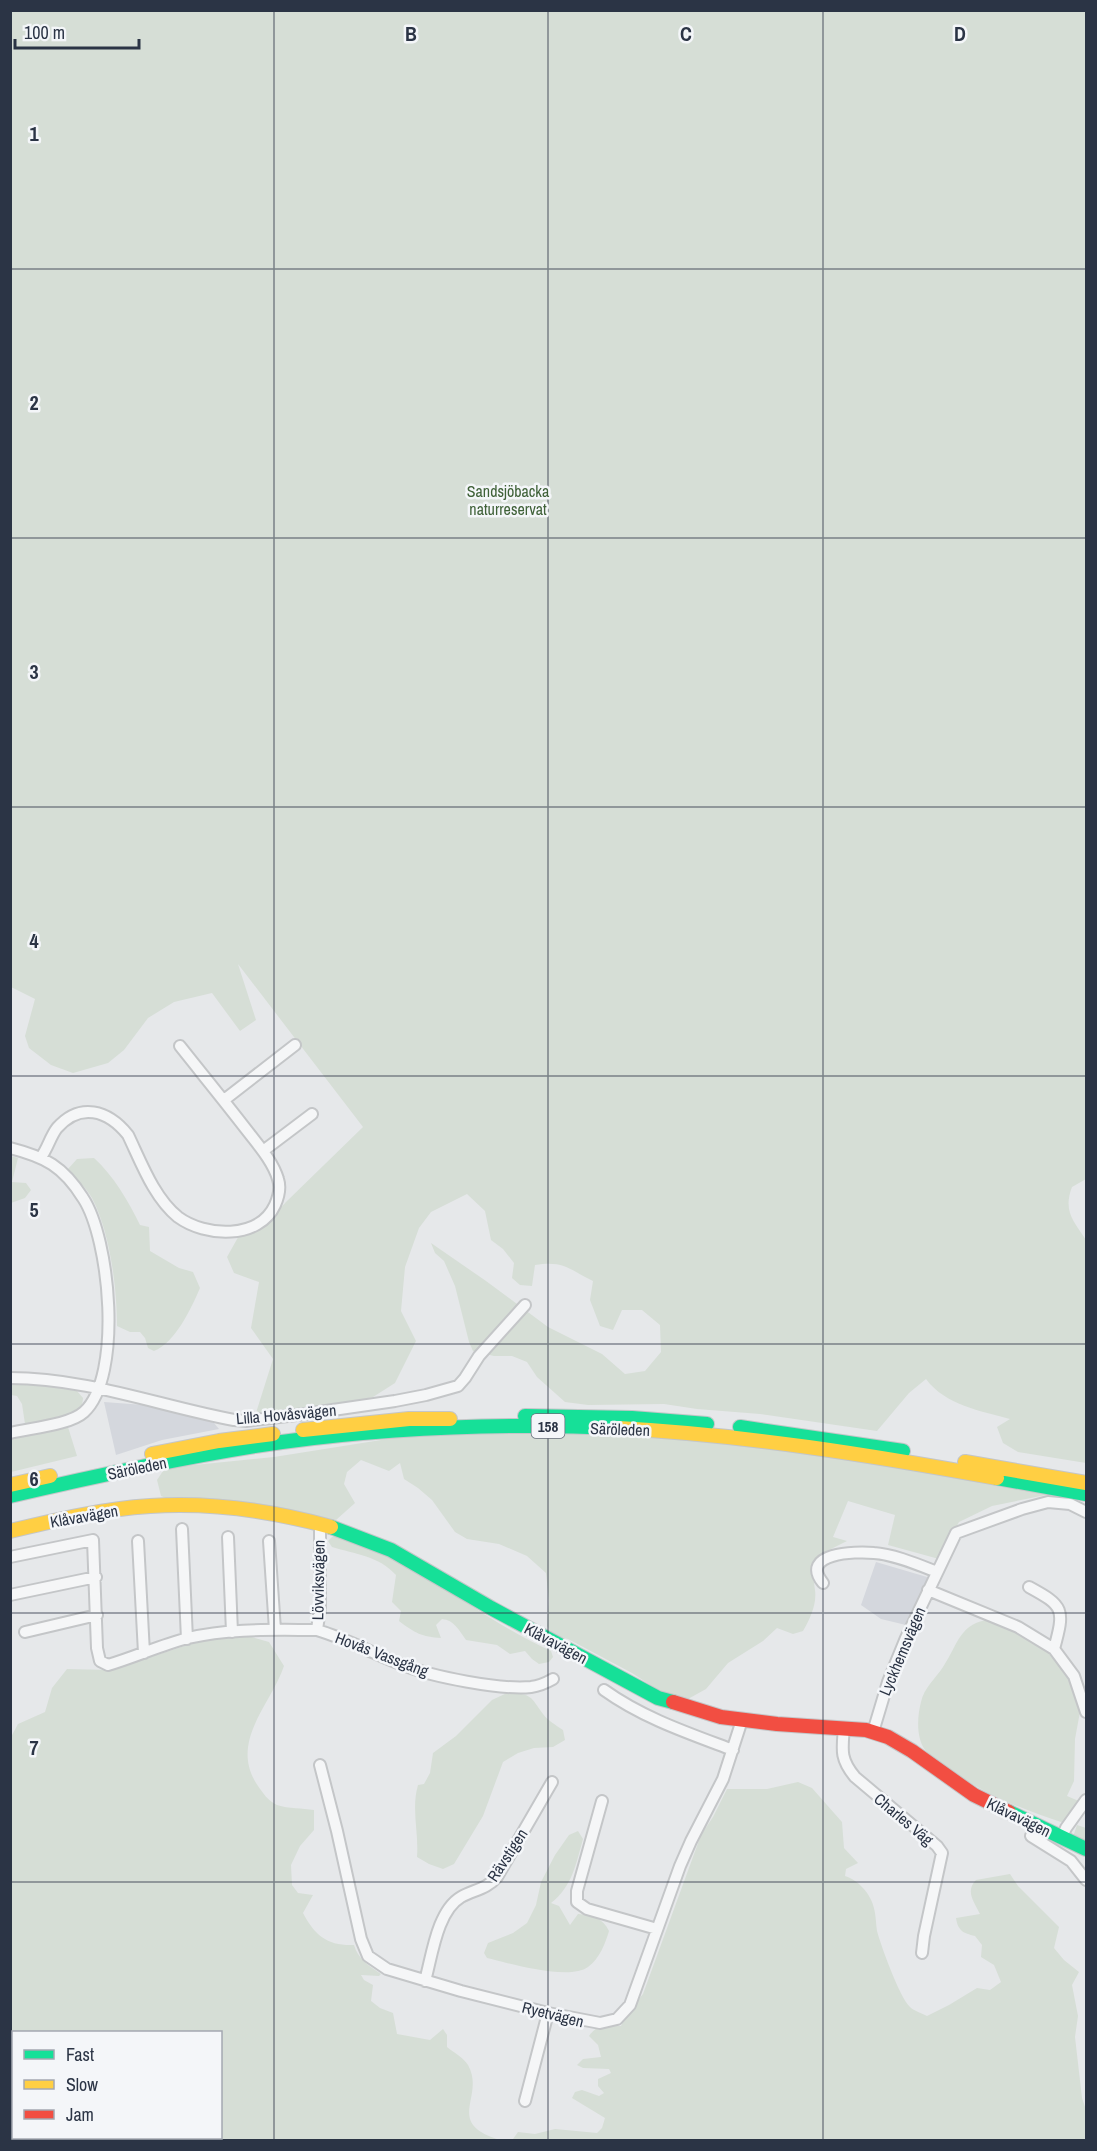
<svg xmlns="http://www.w3.org/2000/svg" width="1097" height="2151" viewBox="0 0 1097 2151" font-family="'Archivo Narrow',sans-serif">
	<style>
		.built { fill: #d4d7dd }
		.green { fill: #d6ded6; fill-rule: evenodd }
		.lines { fill: none; stroke-linecap: round; stroke-linejoin: round }
		.street-casing { stroke: #c4c6c8; stroke-width: 14 }
		.fast-casing { stroke: #c4c6c8; stroke-width: 16 }
		.slow-casing { stroke: #c4c6c8; stroke-width: 16 }
		.jam-casing { stroke: #c4c6c8; stroke-width: 16 }
		.street { stroke: #f5f6f7; stroke-width: 10 }
		.fast { stroke: #16e098; stroke-width: 14 }
		.slow { stroke: #ffcf43; stroke-width: 14 }
		.jam { stroke: #f24e42; stroke-width: 14 }
		.grid { fill: none; stroke: #2b3445; stroke-width: 1.5; stroke-opacity: 0.55 }
		.labels { text-anchor: middle; dominant-baseline: central; stroke-width: 5; stroke-linejoin: round; paint-order: stroke }
		.shield { fill: #f4f6f9; stroke: #676e7b; stroke-width: 1.5 }
		.shield-label { font-size: 15px; font-weight: bold; fill: #2b3445 }
		.park-label { font-size: 16px; fill: #3f6138; stroke: #f4f6f9 }
		.street-label { font-size: 16px; fill: #2b3445; stroke: #f4f6f9 }
		.grid-label { font-size: 20px; text-anchor: middle; font-weight: bold; fill: #2b3445; stroke: #f4f6f9; stroke-width: 5; stroke-linejoin: round; paint-order: stroke }
	</style>
	<rect width="100%" height="100%" fill="#e6e8ea"/>
	<!-- built -->
	<path class="built" d="M104,1402L144,1405L206,1419L214,1423L219,1429L162,1440L116,1455Z
		M876,1562L927,1577V1581L906,1625L881,1619L861,1605Z"/>
	<!-- green -->
	<path class="green" d="M11,11H1086V1179L1072,1187C1063,1211 1073,1220 1086,1240V1463L1018,1452L1003,1443L997,1427L1010,1419C981,1411 945,1405 926,1379L909,1393L877,1431L760,1414L697,1409L664,1404L588,1405L565,1402L537,1377L527,1362L512,1356H494L473,1351L469,1342L455,1286L444,1261L435,1253L431,1243L486,1281L548,1327L602,1354L625,1374L645,1371L661,1352L660,1325L642,1310H622L613,1330L600,1326L590,1300L593,1281C570,1270 564,1260 535,1265L532,1286L520,1285L512,1278L514,1263L503,1249L491,1240L485,1211L467,1194L431,1212L419,1228L405,1267L401,1311L416,1341L395,1383L373,1397L348,1403L255,1416L273,1359L251,1328L259,1282L234,1273L227,1257L241,1232L263,1227L286,1202L363,1127L238,964L256,1020L240,1031L212,993L174,1002L148,1018L124,1050L108,1063L73,1073L51,1065L29,1048L25,1036L35,999L11,987Z
		M11,1156L18,1158L12,1182L26,1183L31,1190L25,1198L11,1203Z
		M94,1158C113,1175 129,1202 140,1225L149,1227L150,1251L179,1268L193,1272L200,1288C191,1309 175,1343 154,1351L148,1348L145,1338L140,1332H130L117,1326C117,1288 110,1232 92,1198C86,1188 76,1178 68,1169L77,1159Z
		M26,1382L77,1391L83,1398C83,1400 82,1406 81,1407C76,1418 37,1422 25,1424L22,1404L17,1396L11,1395L10,1383Z
		M68,1427L77,1456L11,1472L10,1439L42,1430Z
		M572,1431L584,1435L707,1438L893,1462L1051,1494L992,1506L959,1522L939,1559L888,1545L895,1515L848,1501L833,1537L847,1541L827,1551L812,1566C812,1574 814,1581 815,1590C817,1604 810,1619 803,1631L793,1634L777,1628L763,1641L728,1663L706,1689L688,1699L658,1690L632,1673L568,1639L553,1635L547,1626L549,1601L546,1573L527,1556L499,1544L467,1539L455,1532L432,1500L418,1488L404,1479L400,1463L389,1471L361,1460L347,1472L344,1484L355,1503L336,1520L259,1504L171,1500L161,1496L157,1480L165,1468L274,1457L419,1434Z
		M338,1536C417,1559 477,1618 551,1651L553,1657L549,1662L539,1664L532,1659L525,1651L510,1654L497,1645L466,1640C459,1630 454,1620 442,1619L436,1625L441,1638C422,1637 415,1633 399,1621L401,1611L392,1602L396,1575C379,1556 355,1554 332,1547L328,1541L332,1537Z
		M992,1619L1049,1650L1070,1675L1082,1701L1075,1739L1074,1781L1067,1796L1081,1802L1064,1823C1019,1808 982,1794 944,1765C939,1761 930,1756 926,1751C916,1739 917,1717 921,1702C924,1688 935,1679 943,1667C959,1643 959,1623 992,1619Z
		M248,1636L269,1642L284,1666C271,1705 228,1742 258,1786C263,1793 268,1801 277,1805C289,1809 302,1808 314,1810V1830L300,1846L291,1865L292,1885L298,1893L313,1895L303,1913C315,1936 328,1946 354,1945C358,1959 369,1966 381,1974L379,1976L361,1975L364,1980L373,1985L371,2001L380,2008L393,2013L397,2034L430,2040L443,2029L447,2035V2047C453,2052 464,2058 468,2065C486,2097 443,2123 500,2140H11V1737L18,1724L45,1712L52,1688L67,1669L110,1670L200,1641ZM14,2032H220V2138H14Z
		M509,1692C533,1695 530,1696 543,1714C548,1721 556,1725 563,1730L565,1740L553,1747L534,1748L518,1753L503,1762L483,1816L454,1864L443,1869L429,1864L417,1857C419,1832 411,1809 418,1785L424,1784L430,1773L433,1753L456,1736L492,1700Z
		M798,1782L812,1788L842,1822L844,1848L858,1863L846,1869L845,1876C860,1881 873,1896 875,1913C876,1919 876,1925 877,1931C881,1946 900,1998 910,2007C914,2011 922,2013 927,2016L949,2005L977,1988L990,1990L1001,1982L994,1965L981,1957L982,1945L975,1936C963,1933 958,1931 956,1918L980,1914C974,1902 965,1891 976,1880L1010,1874L1018,1886L1059,1927L1054,1948L1064,1960L1079,1972L1072,1985L1078,2016L1075,2037L1082,2098L1086,2110V2140H506L513,2139L518,2132L535,2134L555,2129L597,2133L602,2128L605,2118L572,2098L575,2092L582,2090L599,2096L604,2093L598,2086V2079L611,2073L609,2069L583,2068L577,2065L583,2059L601,2057L598,2045L589,2036C597,2024 607,2025 621,2026L626,2015L643,1994L701,1835L713,1817L727,1789H767Z
		M1077,1825L1086,1828V1843L1073,1837Z
		M578,1831L583,1839C576,1864 572,1887 551,1903L559,1906L570,1925L578,1914C592,1915 603,1918 609,1931C605,1944 600,1958 588,1967C569,1981 508,1963 487,1958L484,1953L488,1943L513,1933L527,1923L536,1905L541,1882L555,1855L569,1835Z"/>
	<g class="lines">
		<!-- street casing -->
		<g class="street-casing">
			<path id="street" d="M224,1100L295,1045
				M10,1148C45,1157 63,1166 83,1198C110,1239 123,1376 84,1412C70,1425 30,1428 10,1433
				M263,1151L312,1114
				M41,1157C48,1148 50,1137 57,1128C80,1102 108,1110 128,1135C141,1162 154,1198 178,1217C205,1237 259,1240 275,1205C279,1196 281,1188 278,1179C273,1162 259,1146 249,1133C226,1103 203,1075 180,1046
				M10,1378C87,1378 160,1406 234,1420L246,1421L305,1414L395,1401L426,1395L458,1386L465,1378L479,1356L525,1305
				M182,1529L187,1639
				M228,1537L232,1632
				M138,1541L144,1653
				M269,1541L275,1630
				M10,1557L93,1540L97,1648L100,1661L108,1665C135,1657 161,1645 188,1638C230,1628 275,1630 317,1630L320,1608V1524
				M823,1583C799,1553 855,1551 874,1553C893,1554 919,1565 937,1572
				M1029,1587C1064,1606 1065,1609 1054,1649
				M928,1590L1018,1627L1054,1649L1074,1676L1086,1712
				M10,1595L96,1577
				M317,1630C347,1639 374,1654 403,1665C433,1677 500,1690 531,1687C539,1686 546,1683 553,1679
				M25,1632L97,1615
				M604,1690C643,1718 688,1733 733,1750
				M844,1728C842,1750 840,1759 855,1777L937,1846L942,1853L924,1936L922,1953
				M873,1732L888,1682L906,1638L956,1533L1022,1509L1048,1502L1070,1504L1086,1512
				M320,1765L337,1831L361,1939L368,1956L387,1969L461,1991L548,2013L600,2023L617,2019L630,2005L680,1866L691,1841L723,1779L742,1720
				M602,1801L577,1891V1902L587,1909L657,1929
				M1031,1836L1071,1861L1086,1880
				M1062,1837L1066,1828L1086,1800
				M425,1981C432,1956 437,1911 461,1897C473,1890 487,1889 497,1877L552,1782
				M525,2101L548,2013"/>
		</g>
		<!-- fast casing -->
		<g class="fast-casing">
			<path id="fast" d="M525,1416L632,1418L707,1424
				M740,1427L903,1451
				M997,1478L1086,1494
				M10,1496C100,1475 191,1455 282,1442C394,1427 507,1423 619,1428
				M331,1527L391,1550L491,1608L658,1698L673,1702
				M1009,1812L1086,1849"/>
		</g>
		<!-- slow casing -->
		<g class="slow-casing">
			<path id="slow" d="M619,1428C746,1435 871,1455 997,1478
				M303,1430L409,1419H450
				M152,1454L219,1441L273,1434
				M965,1462L1086,1483
				M10,1485L50,1476
				M10,1531C56,1520 103,1509 150,1506C210,1502 273,1511 331,1527"/>
		</g>
		<!-- jam casing -->
		<g class="jam-casing">
			<path id="jam" d="M673,1702L721,1717L777,1724L866,1730L888,1737L912,1751L974,1795L1009,1812"/>
		</g>
		<!-- street -->
		<use href="#street" class="street"/>
		<!-- fast -->
		<use href="#fast" class="fast"/>
		<!-- slow -->
		<use href="#slow" class="slow"/>
		<!-- jam -->
		<use href="#jam" class="jam"/>
	</g>
	<!-- grid -->
	<path class="grid" d="M274,10V2140M548,10V2140M823,10V2140M10,269H1086M10,538H1086M10,807H1086M10,1076H1086M10,1344H1086M10,1613H1086M10,1882H1086"/>
	<g class="labels">
		<!-- shield labels -->
		<rect class="shield" x="531.5" y="1414" width="33" height="24" rx="4.5"/>
		<g class="shield-label">
			<text x="548" y="1426">158</text>
		</g>
		<!-- park labels -->
		<g class="park-label">
			<text x="508" y="491">Sandsjöbacka<tspan x="508" dy="18">naturreservat</tspan></text>
		</g>
		<!-- street labels -->
		<g class="street-label">
			<text transform="translate(286 1414) rotate(-5)">Lilla Hovåsvägen</text>
			<text transform="translate(620 1429) rotate(2)">Säröleden</text>
			<text transform="translate(137 1468) rotate(-12)">Säröleden</text>
			<text transform="translate(84 1516) rotate(-10)">Klåvavägen</text>
			<text transform="translate(318 1580) rotate(-89)">Lövviksvägen</text>
			<text transform="translate(556 1643) rotate(28)">Klåvavägen</text>
			<text transform="translate(902 1651) rotate(-67)">Lyckhemsvägen</text>
			<text transform="translate(382 1654) rotate(21)">Hovås Vassgång</text>
			<text transform="translate(1019 1817) rotate(26)">Klåvavägen</text>
			<text transform="translate(904 1819) rotate(40)">Charles Väg</text>
			<text transform="translate(507 1855) rotate(-57)">Rävstigen</text>
			<text transform="translate(553 2014) rotate(14)">Ryetvägen</text>
		</g>
	</g>
	<g class="grid-label">
		<text x="411" y="41">B</text>
		<text x="686" y="41">C</text>
		<text x="960" y="41">D</text>
		<text x="34" y="141">1</text>
		<text x="34" y="410">2</text>
		<text x="34" y="679">3</text>
		<text x="34" y="948">4</text>
		<text x="34" y="1217">5</text>
		<text x="34" y="1486">6</text>
		<text x="34" y="1755">7</text>
	</g>
	<!-- border -->
	<rect width="1097" height="2151" fill="none" stroke="#2b3445" stroke-width="24"/>
	<!-- legend -->
	<rect x="12" y="2031" width="210" height="108" fill="#f4f6f9" stroke="#a4a8b1" stroke-width="1.5"/>
	<rect x="24" y="2050" width="30" height="9" fill="#16e098" stroke="#a4a8b1" stroke-width="1.5"/>
	<text x="66" y="2061" font-size="18" fill="#2b3445">Fast</text>
	<rect x="24" y="2080" width="30" height="9" fill="#ffcf43" stroke="#a4a8b1" stroke-width="1.5"/>
	<text x="66" y="2091" font-size="18" fill="#2b3445">Slow</text>
	<rect x="24" y="2110" width="30" height="9" fill="#f24e42" stroke="#a4a8b1" stroke-width="1.5"/>
	<text x="66" y="2121" font-size="18" fill="#2b3445">Jam</text>
	<!-- scale -->
	<path d="M15 39v9h124v-9" fill="none" stroke="#2b3445" stroke-width="3"/>
	<text x="24" y="39" font-size="18" fill="#2b3445" stroke="#f4f6f9" stroke-width="4.5" paint-order="stroke">100 m</text>
</svg>
